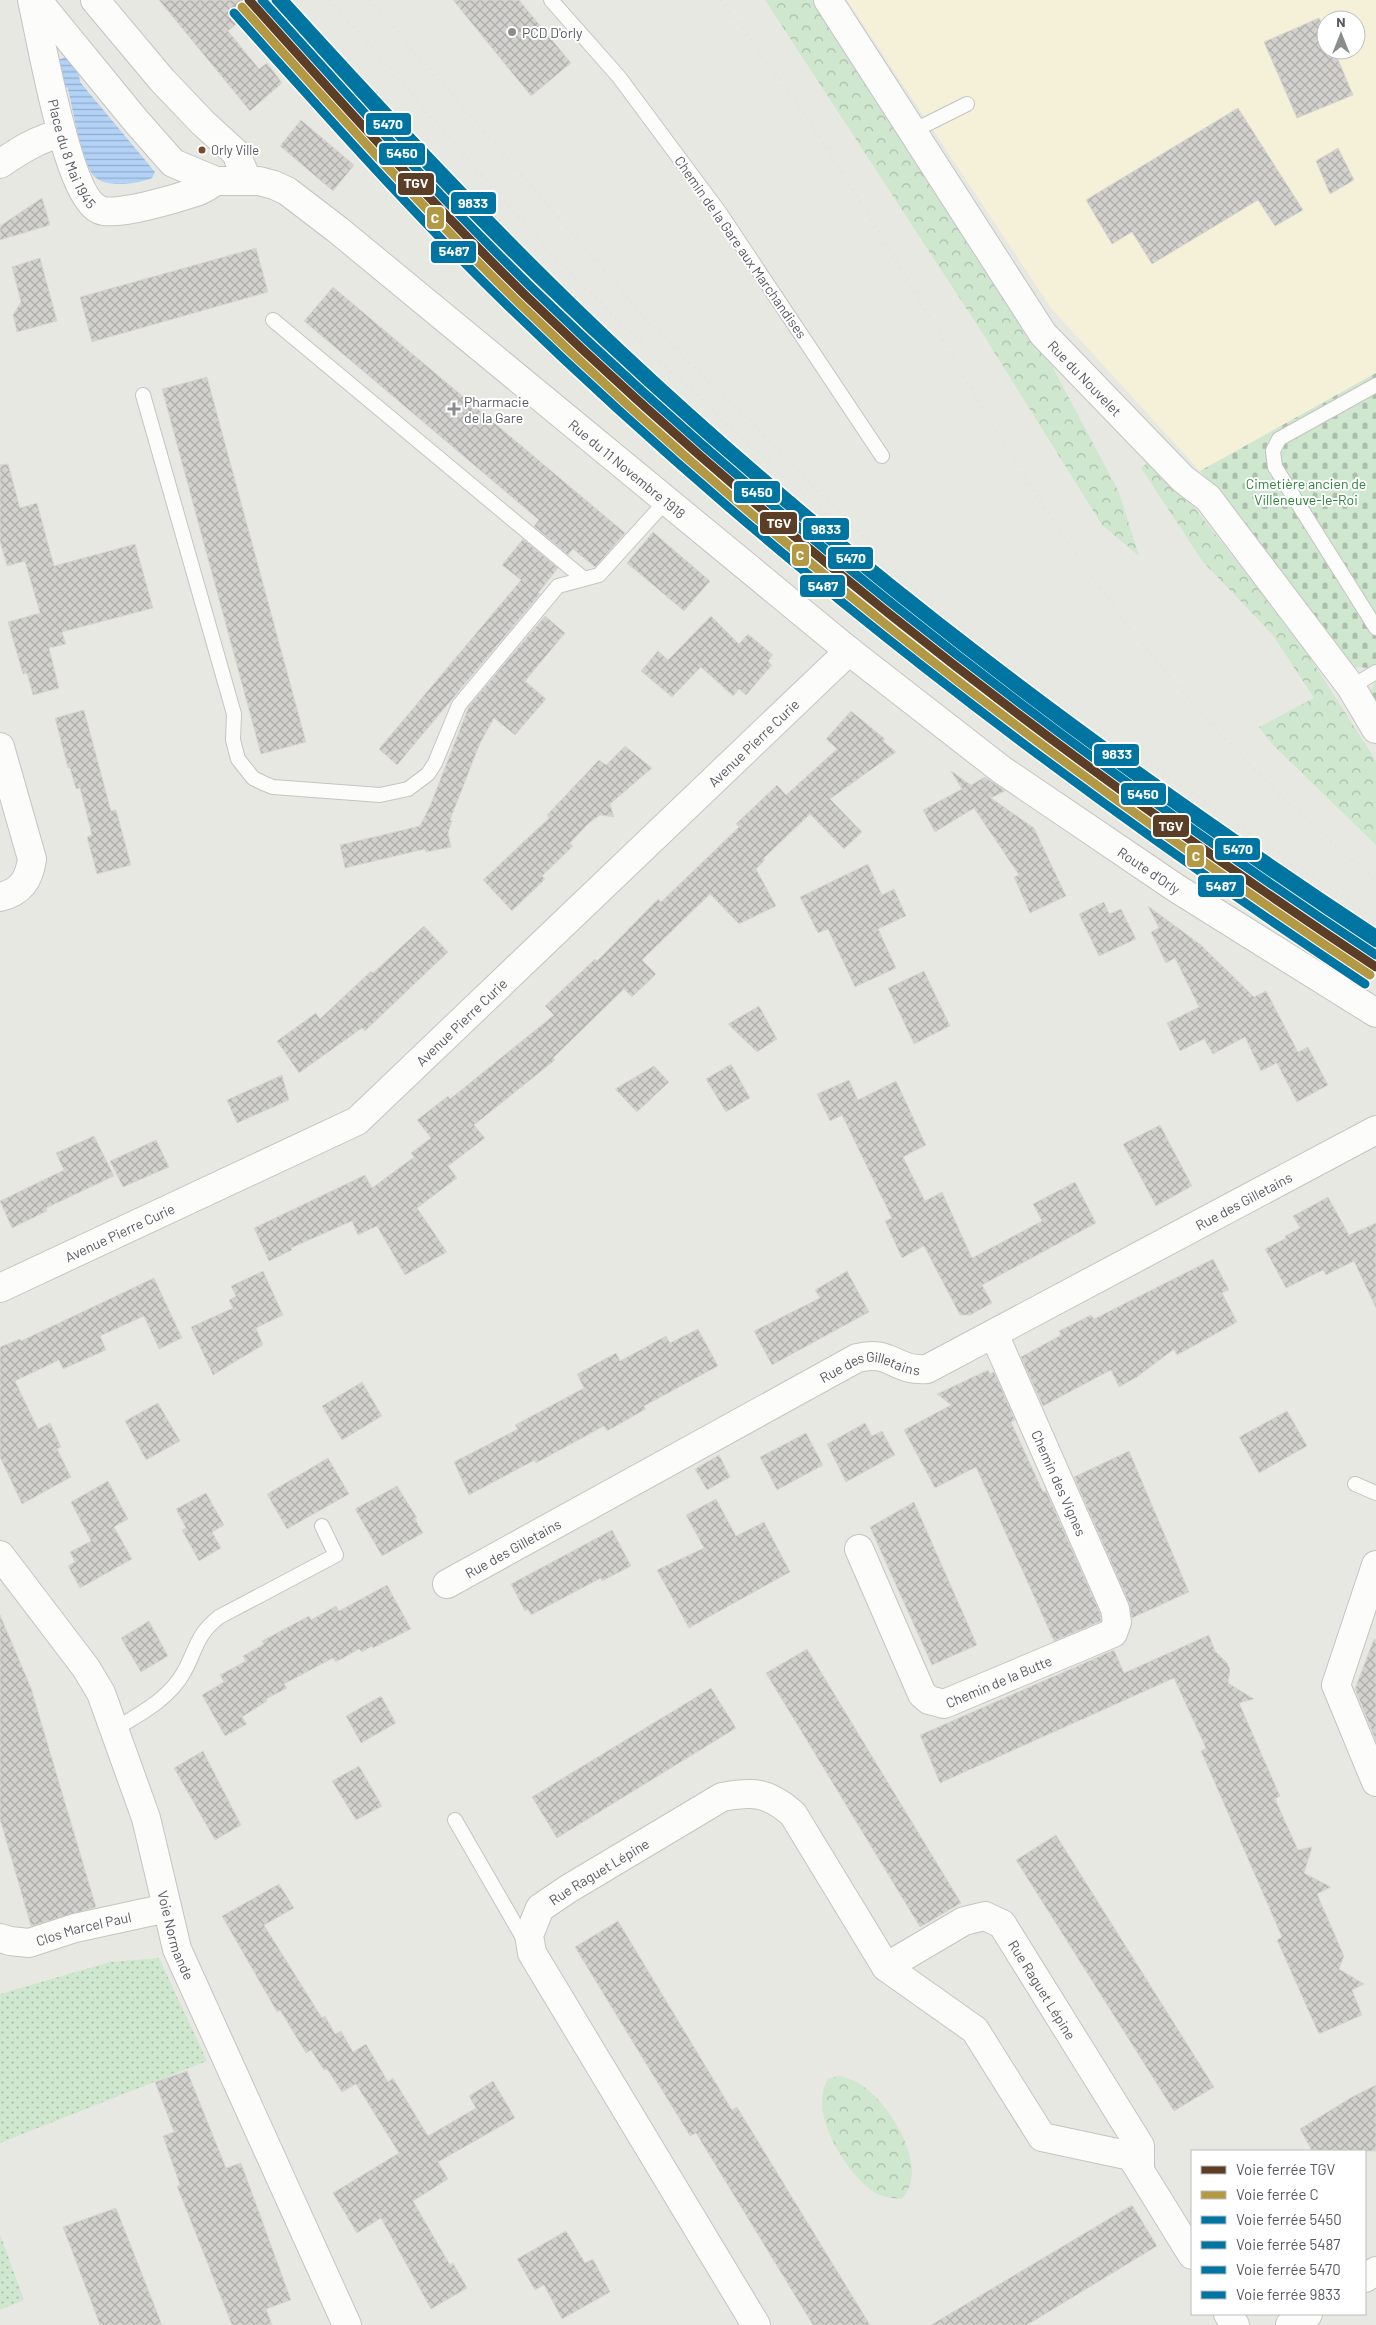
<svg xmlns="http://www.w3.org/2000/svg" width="1376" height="2325" viewBox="0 0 1376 2325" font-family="Barlow,sans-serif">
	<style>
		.commercial { fill: #f5f1d8; fill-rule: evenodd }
		.grass { fill: url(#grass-dots) }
		.forest { fill: url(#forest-crowns) }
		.cemetery { fill: url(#cemetery-stones) }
		.water { fill: url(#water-rules) }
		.building { fill: url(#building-cross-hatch); stroke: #d8d7d1 }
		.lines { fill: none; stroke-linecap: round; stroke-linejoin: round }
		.lane-casing { stroke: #c4c4c4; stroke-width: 16 }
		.street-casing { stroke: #c4c4c4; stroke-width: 30 }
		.lane { stroke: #fcfcfb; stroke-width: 14 }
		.street { stroke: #fcfcfb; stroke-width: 28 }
		.rail { stroke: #e2e3e2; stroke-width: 4; stroke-dasharray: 1 6; stroke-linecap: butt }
		.rail-1-casing { stroke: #fff; stroke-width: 12 }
		.rail-2-casing { stroke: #fff; stroke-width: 12 }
		.rail-3-casing { stroke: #fff; stroke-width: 12 }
		.rail-4-casing { stroke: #fff; stroke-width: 12 }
		.rail-5-casing { stroke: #fff; stroke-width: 12 }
		.rail-6-casing { stroke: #fff; stroke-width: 12 }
		.rail-1 { stroke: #5c3e26; stroke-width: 9 }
		.rail-2 { stroke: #b39944; stroke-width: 9 }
		.rail-3 { stroke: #0075a1; stroke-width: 9 }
		.rail-4 { stroke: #0075a1; stroke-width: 9 }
		.rail-5 { stroke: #0075a1; stroke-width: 9 }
		.rail-6 { stroke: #0075a1; stroke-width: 9 }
		.poi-dot { fill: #8a8c8e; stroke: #fff; stroke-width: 2 }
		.bus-dot { fill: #7a4b2a; stroke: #fff; stroke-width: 2 }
		.labels { text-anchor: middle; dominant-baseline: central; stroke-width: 4; stroke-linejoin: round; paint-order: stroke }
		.bus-label { font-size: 13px; fill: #575a61; stroke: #fff; text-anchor: start }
		.poi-label { font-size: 14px; fill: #575a61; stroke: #fff; text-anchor: start }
		.street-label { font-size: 14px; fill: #575a61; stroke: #fff }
		.park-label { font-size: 14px; fill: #2d833b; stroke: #fff }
		.line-badge { stroke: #fff; stroke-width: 2 }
		.badge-label { font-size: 14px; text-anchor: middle; font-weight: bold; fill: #fff }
	</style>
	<defs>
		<pattern id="grass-dots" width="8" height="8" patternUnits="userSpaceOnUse" patternTransform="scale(1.25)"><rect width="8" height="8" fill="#cee7ce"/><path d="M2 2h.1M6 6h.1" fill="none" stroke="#aabeab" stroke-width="1.8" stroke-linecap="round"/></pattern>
		<pattern id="forest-crowns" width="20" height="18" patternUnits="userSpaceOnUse" patternTransform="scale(1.25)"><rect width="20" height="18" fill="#cee7ce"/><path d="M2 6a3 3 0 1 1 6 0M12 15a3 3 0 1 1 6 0" fill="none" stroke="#aabeab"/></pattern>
		<pattern id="cemetery-stones" width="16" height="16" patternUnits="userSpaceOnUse" patternTransform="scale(1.25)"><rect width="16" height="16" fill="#cee7ce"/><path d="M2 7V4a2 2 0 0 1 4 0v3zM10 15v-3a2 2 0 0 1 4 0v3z" fill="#aabeab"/></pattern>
		<pattern id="water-rules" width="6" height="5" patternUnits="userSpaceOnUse" patternTransform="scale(1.25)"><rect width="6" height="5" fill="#b2d2f6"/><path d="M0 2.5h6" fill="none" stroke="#94adcb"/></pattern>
		<pattern id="building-cross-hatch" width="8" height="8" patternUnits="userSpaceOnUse" patternTransform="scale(1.25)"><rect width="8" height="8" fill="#d2d1cd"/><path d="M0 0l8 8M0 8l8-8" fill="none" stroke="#adadaa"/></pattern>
	</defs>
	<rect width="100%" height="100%" fill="#e8e8e2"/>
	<!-- commercial -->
	<path class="commercial" d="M847,0H1376V373L1200,471L1051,308ZM1326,20H1356V50H1326Z"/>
	<!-- grass -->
	<path class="grass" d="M159,1958L207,2061L0,2143V1994L110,1962Z
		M0,2234L24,2300L0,2310Z"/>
	<!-- forest -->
	<path class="forest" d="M765,0H812L914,160L1011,289L1119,492L1139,556L1102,525L983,334Z
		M1155,457L1304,648L1376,761V845L1273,745L1259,727L1314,698L1272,634L1203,562L1141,468Z
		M840,2076C845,2078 851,2079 855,2081C887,2097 933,2169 901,2199C891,2198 880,2197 871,2190C845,2171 806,2109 829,2078Z"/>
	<!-- cemetery -->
	<path class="cemetery" d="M1376,373V709L1368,696L1376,681L1368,668L1358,667L1351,669L1231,506L1200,471Z"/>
	<!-- water -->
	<path class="water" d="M65,57L79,74L80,82L155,172L152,178C138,184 104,189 93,175C81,159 73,110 68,89L63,83L56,61Z"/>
	<!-- building -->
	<path class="building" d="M159,0H264L228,31L259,69L267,63L282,83L250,111Z
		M453,0H519L571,63L531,96Z
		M1319,18L1326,33V50H1334L1353,95L1297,118L1264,42Z
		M1238,108L1303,210L1275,226L1258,200L1152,264L1132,232L1112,244L1086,200Z
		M301,120L354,165L333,191L280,146Z
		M1338,148L1354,180L1330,194L1316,161Z
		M42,198L50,225L0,240V226Z
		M256,248L268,292L92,342L80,297Z
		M40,258L57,321L17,332L13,315L21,302L12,267Z
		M333,287L625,533L595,567L573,549L568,555L534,526L539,520L304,321Z
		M207,377L306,742L261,754L162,389Z
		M8,464L20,508L37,503L54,566L135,544L153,608L62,632L66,644L49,648L59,688L33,695L27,673L23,674L8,622L40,613L25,561L7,566L0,541V465Z
		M653,532L710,581L684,611L627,563Z
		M523,539L558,568L538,593L540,594L397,765L379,749L521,580L502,565Z
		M545,616L565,633L525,681L546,699L515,735L494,718L480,743L450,820L452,821L448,833L451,847L426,852L425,849L345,868L340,845L420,826L430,806L469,706Z
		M711,616L739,644L748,634L773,655L768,661L772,665L746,695L739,689L733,696L701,667L672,697L641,671L658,651L668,660Z
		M84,710L111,811L116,810L131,865L97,874L87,837L92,835L80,788L76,789L70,768H68L55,718Z
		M851,711L885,739L883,741L896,752L830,799L862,832L844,849L810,814L763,859L765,860L756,869L776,906L739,924L710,894L642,960L656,974L632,997L624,989L553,1058L555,1060L474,1125L485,1138L448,1166L457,1178L417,1208L447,1252L405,1275L377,1226L358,1235L352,1221L291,1248L292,1250L269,1261L254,1228L365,1175L372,1188L414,1157L411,1153L431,1138L417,1120L448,1096L450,1099L554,1015L545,1006L595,959L597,961L658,899L661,902L739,827L736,824L777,785L786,795L837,749L826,739Z
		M625,746L652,768L610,804L614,817L600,815L589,823L570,843L573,846L542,876L545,879L512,911L483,880L549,818L547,815L599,760L606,765Z
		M951,771L971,785L985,777L1005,791L991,798L1034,828L1066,896L1030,913L1014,877L1019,875L974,808L935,832L923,810L962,789Z
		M868,864L882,895L894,889L906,916L878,929L896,968L855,987L828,929L818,933L800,897Z
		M1104,902L1109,914L1121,909L1136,939L1099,956L1079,914Z
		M1148,906L1201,945L1254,997L1266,991L1298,1052L1308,1047L1328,1085L1297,1102L1277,1063L1261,1071L1245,1037L1213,1054L1204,1039L1180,1051L1167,1023L1199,1007L1175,958L1166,963L1151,932L1159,928Z
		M424,926L448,952L365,1031L362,1028L299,1073L277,1041L316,1013L320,1019L371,971L373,973Z
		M924,971L950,1026L914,1044L888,988Z
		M759,1006L777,1039L757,1052L728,1024Z
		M731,1064L750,1098L726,1112L706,1079Z
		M654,1066L669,1082L637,1112L615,1089Z
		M282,1075L289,1100L237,1123L227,1100Z
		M849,1080L858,1100L896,1081L926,1145L903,1157L925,1201L942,1192L972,1258L1042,1221L1033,1204L1075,1182L1096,1223L982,1285L992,1303L970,1315H960L924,1246L902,1258L885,1221L892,1218L842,1115L830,1121L817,1094Z
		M1160,1125L1192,1186L1156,1206L1123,1144Z
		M94,1136L114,1176L46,1208L47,1211L12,1228L0,1201L64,1170L56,1153Z
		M156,1140L169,1167L123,1187L110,1161Z
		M1328,1197L1349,1235L1376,1223V1308L1354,1261L1326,1275L1323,1270L1286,1288L1265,1249L1286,1238L1285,1236L1300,1228L1293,1216Z
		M1213,1259L1229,1290L1222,1293L1237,1322L1177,1355L1174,1349L1137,1377L1119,1387L1111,1370L1043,1406L1021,1357L1061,1335L1059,1331L1091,1315L1094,1319Z
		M263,1271L283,1315L256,1328L263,1345L213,1375L191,1327L233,1308L229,1300L236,1296L231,1286Z
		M847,1271L869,1312L772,1365L754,1331L820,1298L815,1290Z
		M154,1278L182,1338L159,1349L144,1316L100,1336L106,1350L63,1369L59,1360L15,1381L38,1429L50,1423L61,1447L57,1449L71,1477L22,1504L0,1457V1347L20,1339L21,1341Z
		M698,1329L718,1366L644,1406L646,1409L607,1431L604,1426L536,1463L535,1460L469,1495L454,1462L518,1429L515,1425L584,1388L577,1374L616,1353L620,1361L666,1336L670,1343Z
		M988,1370L990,1374L994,1372L1015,1420L1011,1422L1043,1492L1046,1491L1100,1613L1101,1621L1054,1641L976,1467L935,1488L904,1430L951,1405L937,1394Z
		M362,1382L382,1416L342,1440L322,1406Z
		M158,1403L180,1441L146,1460L125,1421Z
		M1287,1411L1307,1446L1259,1473L1239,1437Z
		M865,1423L872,1436L882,1431L895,1455L846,1482L827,1444Z
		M806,1433L823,1465L777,1490L760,1457Z
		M1129,1451L1189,1592L1132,1618L1129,1603L1074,1477Z
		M719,1455L730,1477L707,1490L695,1469Z
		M328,1458L349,1494L287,1529L267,1494Z
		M108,1481L128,1519L114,1527L132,1559L80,1588L68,1566L75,1562L70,1552L91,1541L71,1502Z
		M397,1486L417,1518L415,1519L423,1533L382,1556L355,1509Z
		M206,1493L224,1525L212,1532L221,1548L199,1561L182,1530L186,1528L176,1509Z
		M716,1499L736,1536L764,1522L790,1572L689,1628L657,1570L704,1548L686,1515Z
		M914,1502L977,1645L932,1665L870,1527Z
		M612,1530L631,1566L602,1581L601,1578L531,1615L528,1609L525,1611L511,1584Z
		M387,1585L411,1629L373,1648L372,1646L362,1652L359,1649L336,1662L333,1658L284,1684L287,1688L266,1699L267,1701L242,1717L247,1724L225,1736L202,1695L224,1682L220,1675L246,1661L243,1656L264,1644L262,1641L288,1627L309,1616L311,1620L336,1606L339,1611Z
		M0,1615L31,1688L96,1907L31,1926L0,1819Z
		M149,1621L168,1656L141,1672L121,1638Z
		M1209,1635L1215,1651L1227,1663L1230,1669L1228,1683L1254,1699L1239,1703L1280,1796L1275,1799L1298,1850L1312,1847L1304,1873L1331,1887L1317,1894L1344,1956L1339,1969L1364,1984L1352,1990L1362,2015L1319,2034L1277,1940L1282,1937L1201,1751L1206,1748L1174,1678L940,1783L920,1735L1114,1650L1124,1673Z
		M1374,1639L1376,1640V1741L1355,1689Z
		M807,1649L961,1903L920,1927L766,1673Z
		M711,1688L736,1728L557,1838L532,1797Z
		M381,1696L396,1723L361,1743L346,1716Z
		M203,1751L241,1825L215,1840L174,1768Z
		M359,1766L382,1806L356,1820L332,1781Z
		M1056,1835L1214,2087L1174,2111L1016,1860Z
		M279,1884L294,1908L264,1925L322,2018L325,2016L335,2034L341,2031L353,2052L366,2044L388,2082L393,2078L428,2136L476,2108L469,2096L493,2081L515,2118L438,2162L448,2179L413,2201L450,2265L453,2263L467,2288L431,2309L381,2218L357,2233L333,2193L399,2153L356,2084L342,2092L327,2069L324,2070L311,2050L306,2053L280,2010L277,2012L222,1916Z
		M618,1921L732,2110L737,2107L870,2325H813L696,2133L690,2136L575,1947Z
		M187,2071L226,2168L241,2163L291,2300L266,2309L272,2325H232L177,2186L180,2185L163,2136L174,2132L155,2082Z
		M1376,2085V2151H1312L1300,2129L1352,2097Z
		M1132,2205L1157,2246L1027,2325H931Z
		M116,2208L162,2325H100L63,2227Z
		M566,2231L585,2263L593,2259L610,2292L562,2319L544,2285L535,2290L517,2259Z"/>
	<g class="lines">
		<!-- lane casing -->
		<g class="lane-casing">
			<path id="lane" d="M551,0L619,77L720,213L882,456
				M913,131L967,104
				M273,320L584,579
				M1376,385L1279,439L1273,451L1275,467L1376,628
				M143,395L234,714L233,740L238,759L253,778L263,783L273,787L380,795L408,789L428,774L435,763L459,705L558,586L599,575L666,501
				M1351,687L1376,672
				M1355,1484L1376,1493
				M115,1729C140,1714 169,1699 184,1672C197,1648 196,1635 219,1617L336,1555L322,1526
				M455,1820L526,1943"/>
		</g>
		<!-- street casing -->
		<g class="street-casing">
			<g id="street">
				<path id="s1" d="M32,0C41,38 67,197 100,210C116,217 178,198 196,192C203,190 210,185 216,181"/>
				<path id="s2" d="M37,0L136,121L173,163L216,181H259L274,185L287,191L338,230L849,651L1002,770L1176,888L1376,1013"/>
				<path d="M95,0L162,80L203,123L236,153L247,180"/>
				<path id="s3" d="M828,0L1043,334L1183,479L1208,498L1351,687L1376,729"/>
				<path d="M0,164C20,150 38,139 62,133"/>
				<path d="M0,747L32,859C29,880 21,892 0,897"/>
				<path id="s4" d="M0,1288L357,1121L849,651"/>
				<path id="s5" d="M859,1549L922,1694L929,1700L944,1704L1113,1633L1117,1622L1115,1609L994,1334"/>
				<path id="s6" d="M0,1555L86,1668L101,1693L146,1818L177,1949L347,2325"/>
				<path d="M1376,1565L1336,1685L1376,1782"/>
				<path id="s7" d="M447,1584L857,1358C891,1349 895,1372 927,1369L1376,1130"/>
				<path id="s8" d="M0,1938L10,1941L29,1943L75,1928L167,1908"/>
				<path id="s9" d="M886,1967L964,1921L985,1916L1002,1924L1140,2146V2169"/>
				<path d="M1365,2278L1376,2271"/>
				<path d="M1228,2314L1235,2325"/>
				<path id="s10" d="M756,2325L532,1953L529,1935L540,1908L568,1889L722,1797C754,1791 768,1792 793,1814L886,1967L975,2030L1042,2137L1131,2156L1192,2255"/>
				<path d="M1290,2325L1308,2314"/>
			</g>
		</g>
		<!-- lane -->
		<use href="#lane" class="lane"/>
		<!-- street -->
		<use href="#street" class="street"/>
		<!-- rail -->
		<path class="rail" d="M330,0L489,184L569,272L668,369L851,538L955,623L1042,690L1376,920
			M370,0L655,329L747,418L883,557
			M721,0C777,74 830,149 877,229C945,341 1007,457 1083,564C1165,682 1264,788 1376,880"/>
		<!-- rail-1 casing -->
		<g class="rail-1-casing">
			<path id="rail-1" d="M249,0C339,100 429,201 525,295C786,547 1074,767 1376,967"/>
		</g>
		<!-- rail-2 casing -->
		<g class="rail-2-casing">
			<path id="rail-2" d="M242,7C332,107 422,208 518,302C779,555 1068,775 1370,975"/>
		</g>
		<!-- rail-3 casing -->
		<g class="rail-3-casing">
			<path id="rail-3" d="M262,0C350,97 437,195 530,286C789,537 1076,756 1376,955"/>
		</g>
		<!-- rail-4 casing -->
		<g class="rail-4-casing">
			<path id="rail-4" d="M234,13C325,114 414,215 511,309C773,563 1062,783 1365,984"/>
		</g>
		<!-- rail-5 casing -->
		<g class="rail-5-casing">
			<path id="rail-5" d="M276,0C361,94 445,189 536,277C792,527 1078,746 1376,943"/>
		</g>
		<!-- rail-6 casing -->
		<g class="rail-6-casing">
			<path id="rail-6" d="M284,0C393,120 503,238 621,349C854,568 1110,758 1376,934"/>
		</g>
		<!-- rail-1 -->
		<use href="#rail-1" class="rail-1"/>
		<!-- rail-2 -->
		<use href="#rail-2" class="rail-2"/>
		<!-- rail-3 -->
		<use href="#rail-3" class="rail-3"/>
		<!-- rail-4 -->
		<use href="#rail-4" class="rail-4"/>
		<!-- rail-5 -->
		<use href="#rail-5" class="rail-5"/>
		<!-- rail-6 -->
		<use href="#rail-6" class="rail-6"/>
	</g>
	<!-- markers -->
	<g class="poi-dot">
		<circle cx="512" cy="32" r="5"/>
		<path d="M451.5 401.5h5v5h5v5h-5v5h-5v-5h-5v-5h5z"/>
	</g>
	<circle class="bus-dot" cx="202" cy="150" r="4.5"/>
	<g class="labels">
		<!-- bus labels -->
		<g class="bus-label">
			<text x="211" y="150">Orly Ville</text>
		</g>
		<!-- poi labels -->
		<g class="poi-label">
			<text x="522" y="32">PCD D'orly</text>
			<text x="464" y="401">Pharmacie<tspan x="464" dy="16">de la Gare</tspan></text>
		</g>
		<!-- street labels -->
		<g class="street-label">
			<text stroke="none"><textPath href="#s1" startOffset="159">Place du 8 Mai 1945</textPath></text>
			<text transform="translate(741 247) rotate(55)">Chemin de la Gare aux Marchandises</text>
			<text stroke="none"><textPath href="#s3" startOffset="458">Rue du Nouvelet</textPath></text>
			<text stroke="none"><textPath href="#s2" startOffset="771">Rue du 11 Novembre 1918</textPath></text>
			<text stroke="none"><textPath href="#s4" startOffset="942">Avenue Pierre Curie</textPath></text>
			<text stroke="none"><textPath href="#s2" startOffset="1430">Route d'Orly</textPath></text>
			<text stroke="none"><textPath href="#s4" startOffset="538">Avenue Pierre Curie</textPath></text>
			<text stroke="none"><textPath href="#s7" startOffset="899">Rue des Gilletains</textPath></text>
			<text stroke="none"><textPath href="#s4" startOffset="132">Avenue Pierre Curie</textPath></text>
			<text stroke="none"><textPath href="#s7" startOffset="480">Rue des Gilletains</textPath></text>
			<text transform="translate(1059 1483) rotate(66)">Chemin des Vignes</text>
			<text stroke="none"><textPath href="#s7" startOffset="75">Rue des Gilletains</textPath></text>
			<text stroke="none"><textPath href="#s5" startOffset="242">Chemin de la Butte</textPath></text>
			<text stroke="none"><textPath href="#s10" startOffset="551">Rue Raguet Lépine</textPath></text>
			<text stroke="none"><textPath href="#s8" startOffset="86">Clos Marcel Paul</textPath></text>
			<text stroke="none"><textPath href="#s6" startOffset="425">Voie Normande</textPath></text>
			<text stroke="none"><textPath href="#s9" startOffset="208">Rue Raguet Lépine</textPath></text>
		</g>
		<!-- park labels -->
		<g class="park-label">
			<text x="1306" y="483">Cimetière ancien de<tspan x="1306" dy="16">Villeneuve-le-Roi</tspan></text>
		</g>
	</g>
	<g class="line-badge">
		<rect x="365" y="112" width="47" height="24" rx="5" fill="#0075a1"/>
		<rect x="378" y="142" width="48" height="24" rx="5" fill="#0075a1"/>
		<rect x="397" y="172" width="38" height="24" rx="5" fill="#5c3e26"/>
		<rect x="450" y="191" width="47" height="24" rx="5" fill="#0075a1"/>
		<rect x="426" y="206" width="19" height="24" rx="5" fill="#b39944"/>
		<rect x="430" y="240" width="47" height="24" rx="5" fill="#0075a1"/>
		<rect x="733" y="480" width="48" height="24" rx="5" fill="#0075a1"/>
		<rect x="759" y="511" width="39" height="24" rx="5" fill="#5c3e26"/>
		<rect x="802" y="517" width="48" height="24" rx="5" fill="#0075a1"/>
		<rect x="791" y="543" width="19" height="24" rx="5" fill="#b39944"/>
		<rect x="827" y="546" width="47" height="24" rx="5" fill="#0075a1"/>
		<rect x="799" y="574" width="47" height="24" rx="5" fill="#0075a1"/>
		<rect x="1093" y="743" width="47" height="24" rx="5" fill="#0075a1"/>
		<rect x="1120" y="782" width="47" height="24" rx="5" fill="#0075a1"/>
		<rect x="1152" y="814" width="38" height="24" rx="5" fill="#5c3e26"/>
		<rect x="1214" y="837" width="47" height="24" rx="5" fill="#0075a1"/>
		<rect x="1186" y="844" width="19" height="24" rx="5" fill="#b39944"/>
		<rect x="1197" y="874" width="48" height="24" rx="5" fill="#0075a1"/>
	</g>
	<g class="badge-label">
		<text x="388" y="129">5470</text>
		<text x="402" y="158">5450</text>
		<text x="416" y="188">TGV</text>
		<text x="473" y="208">9833</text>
		<text x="435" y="223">C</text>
		<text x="454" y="256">5487</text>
		<text x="757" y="497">5450</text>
		<text x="779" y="528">TGV</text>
		<text x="826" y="534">9833</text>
		<text x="800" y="560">C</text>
		<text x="851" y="563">5470</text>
		<text x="823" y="591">5487</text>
		<text x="1117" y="759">9833</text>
		<text x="1143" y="799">5450</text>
		<text x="1171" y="831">TGV</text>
		<text x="1238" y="854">5470</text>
		<text x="1196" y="861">C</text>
		<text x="1221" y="891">5487</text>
	</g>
	<!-- legend -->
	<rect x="1191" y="2150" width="175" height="165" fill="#ffffff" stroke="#bcbdc0"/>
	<rect x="1201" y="2166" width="25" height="8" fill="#5c3e26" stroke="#bcbdc0"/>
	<text x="1236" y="2175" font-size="15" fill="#575a61">Voie ferrée TGV</text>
	<rect x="1201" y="2191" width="25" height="8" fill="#b39944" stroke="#bcbdc0"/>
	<text x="1236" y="2200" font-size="15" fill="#575a61">Voie ferrée C</text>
	<rect x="1201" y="2216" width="25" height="8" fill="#0075a1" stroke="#bcbdc0"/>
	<text x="1236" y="2225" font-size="15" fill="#575a61">Voie ferrée 5450</text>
	<rect x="1201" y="2241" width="25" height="8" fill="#0075a1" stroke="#bcbdc0"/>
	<text x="1236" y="2250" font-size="15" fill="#575a61">Voie ferrée 5487</text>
	<rect x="1201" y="2266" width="25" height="8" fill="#0075a1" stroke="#bcbdc0"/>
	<text x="1236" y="2275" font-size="15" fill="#575a61">Voie ferrée 5470</text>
	<rect x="1201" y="2291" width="25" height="8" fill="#0075a1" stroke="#bcbdc0"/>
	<text x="1236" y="2300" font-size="15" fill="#575a61">Voie ferrée 9833</text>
	<!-- north arrow -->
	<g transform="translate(1341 35)"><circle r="24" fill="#ffffff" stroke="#bcbdc0"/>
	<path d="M0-4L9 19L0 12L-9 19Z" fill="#8a8c8e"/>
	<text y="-8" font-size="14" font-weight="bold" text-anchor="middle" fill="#575a61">N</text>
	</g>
</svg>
